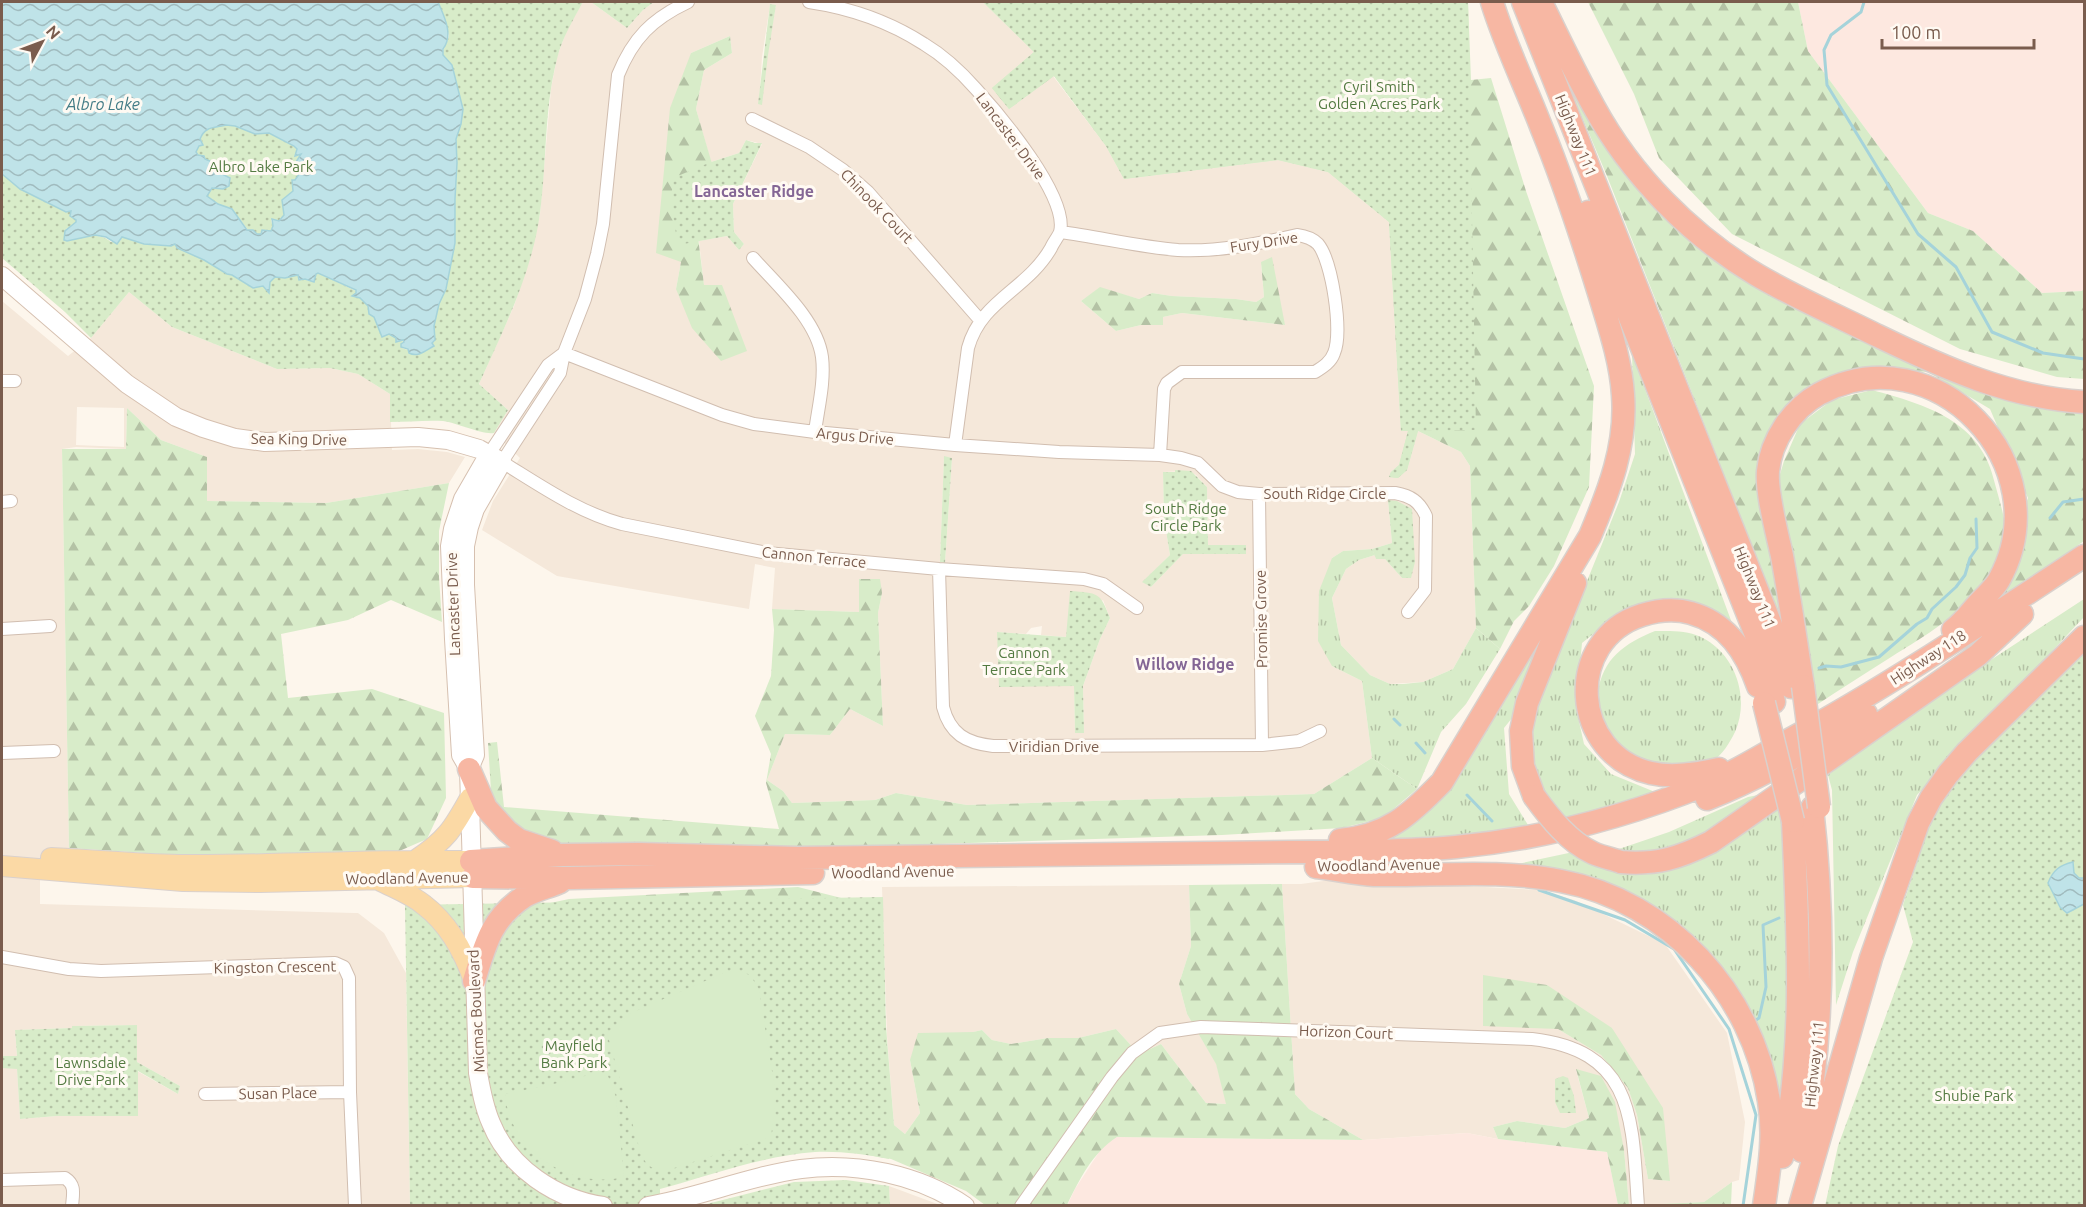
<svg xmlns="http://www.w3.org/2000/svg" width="2086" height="1207" viewBox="0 0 2086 1207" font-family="Ubuntu,sans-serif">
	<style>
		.residential { fill: #f5e8da; fill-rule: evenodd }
		.commercial { fill: #fde8e0 }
		.grass { fill: url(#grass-tufts) }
		.forest { fill: url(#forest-firs) }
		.park { fill: url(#park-dots) }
		.garden { fill: #d8ecc9 }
		.water { fill: url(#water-waves); stroke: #a5d3da; stroke-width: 1.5; fill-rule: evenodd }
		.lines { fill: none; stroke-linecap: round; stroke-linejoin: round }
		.stream { stroke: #a5d3da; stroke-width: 3 }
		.street-casing { stroke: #d1beb0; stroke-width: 14 }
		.secondary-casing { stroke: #d6c0b0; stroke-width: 20 }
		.primary-casing { stroke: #dad1cd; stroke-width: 22 }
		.highway-casing { stroke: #dad1cd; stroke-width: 25 }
		.street { stroke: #fff; stroke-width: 12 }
		.secondary { stroke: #fff; stroke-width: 18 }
		.primary { stroke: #fbd9a5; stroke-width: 20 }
		.highway { stroke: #f7b7a3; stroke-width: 22 }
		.highway-bridge-casing { stroke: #dad1cd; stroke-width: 25; stroke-linecap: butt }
		.highway-bridge { stroke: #f7b7a3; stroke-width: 22 }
		.labels { text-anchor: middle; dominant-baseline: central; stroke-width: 6; stroke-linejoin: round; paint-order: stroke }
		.park-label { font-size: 15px; fill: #537a41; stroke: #fffaf3 }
		.street-label { font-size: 15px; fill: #7a5c4d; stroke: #fffaf3 }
		.water-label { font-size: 16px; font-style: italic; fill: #437c86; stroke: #fffaf3 }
		.neighbourhood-label { font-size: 16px; font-weight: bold; fill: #846695; stroke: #fffaf3 }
	</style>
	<defs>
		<pattern id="grass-tufts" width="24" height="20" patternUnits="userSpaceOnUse" patternTransform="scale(1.5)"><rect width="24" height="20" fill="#d8ecc9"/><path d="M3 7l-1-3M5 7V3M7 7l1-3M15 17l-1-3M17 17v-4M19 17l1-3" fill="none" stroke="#b4c2a5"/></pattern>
		<pattern id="forest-firs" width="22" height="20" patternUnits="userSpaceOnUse" patternTransform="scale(1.5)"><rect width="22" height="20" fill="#d8ecc9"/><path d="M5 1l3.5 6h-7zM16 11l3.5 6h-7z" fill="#b4c2a5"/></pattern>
		<pattern id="park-dots" width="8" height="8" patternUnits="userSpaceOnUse" patternTransform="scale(1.5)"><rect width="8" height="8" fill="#d8ecc9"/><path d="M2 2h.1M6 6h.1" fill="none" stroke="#b4c2a5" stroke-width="1.8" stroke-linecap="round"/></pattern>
		<pattern id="water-waves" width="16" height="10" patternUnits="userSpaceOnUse" patternTransform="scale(1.5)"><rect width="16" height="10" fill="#bfe3e8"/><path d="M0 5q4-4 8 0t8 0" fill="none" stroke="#a0bbbe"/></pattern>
	</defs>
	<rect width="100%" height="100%" fill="#fdf6ec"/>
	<!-- residential -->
	<path class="residential" d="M583,2H591L627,28L643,10L654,2H983L1034,52L993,88L1009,109L1053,76L1106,146L1124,179L1278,160L1328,172L1389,222L1401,431H1409L1399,465L1391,472L1407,470L1418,431L1461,452L1470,466L1476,628L1453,669L1423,682L1390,684L1370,675L1341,645L1332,598L1346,569L1359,560L1375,555L1376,559H1385L1402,578L1388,500L1392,543L1372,549L1343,551L1332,558V666L1362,681L1372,758L1314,794L967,805L896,793L875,800L792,803L783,791L767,780L785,734L830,735L850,709L883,726L878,613L882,593L859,580V612L772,609L775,568L755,564L749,609L557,576L482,530L493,501L520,458L494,433L508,410L479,384L514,306L529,261L540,214L551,89L557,57L568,27ZM770,5H776L759,104L762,57ZM730,36L732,53L704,70L696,109L711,162L739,153L746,140L762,144L733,204L734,232L744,244L739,250L727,236L699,241L704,286L676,289L681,262L691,53ZM1261,263L1285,325L1182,313L1163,317V325H1141L1116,331L1081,301L1100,288L1139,299L1152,293L1172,296L1236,299L1256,302L1264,297ZM944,457L952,458L945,563L940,562ZM1188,471L1196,475L1207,487L1208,545H1245L1246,553L1183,554L1151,587L1143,582L1170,555L1164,519L1163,472ZM1103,600L1110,618L1100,639L1083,686L1084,733H1075L1074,686L997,632L1026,634L1031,628L1042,626L1041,635L1066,637Z
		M129,292L172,327L277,369L330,368L358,374L390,394L392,450L418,449L447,452L465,457L449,483L326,503L207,501V457L161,440L127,408L126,449L76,447L62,449L69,848L40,865V904L354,913H358L384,933L406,973L410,1205H2V1068H17L20,1119L57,1116L137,1071L178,1094L180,1086L137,1062L136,1025L73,1026L72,1028L15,1030L17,1056H2V301L68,356L91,338ZM77,407L124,408V447L76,445Z
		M1338,879L1539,890L1574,900L1665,944L1727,1033L1745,1122L1739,1180L1732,1182L1704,1202L1662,1204L1661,1205H1629L1624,1150L1576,1070L1589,1118L1565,1128L1517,1121L1493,1127L1498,1139L1467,1133L1363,1140L1309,1109L1295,1094L1282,884H1301ZM1612,1028L1670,1181L1648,1179L1637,1115L1628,1088L1601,1055L1558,1029Z
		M1189,885L1191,946L1179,984L1187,1014L1216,1063L1227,1104L1206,1103L1161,1044L1139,1054L1116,1029L1078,1038H1048L1011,1044L992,1040L982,1030L973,1032L910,1060L920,1113L905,1134L894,1125L887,1036L882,887Z
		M889,1186L940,1205H941H890Z"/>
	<!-- commercial -->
	<path class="commercial" d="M1798,2H2084V288L2082,291L2042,293L1973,231L1928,213L1808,51Z
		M1467,1133L1498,1139L1607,1152L1618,1205L1067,1206L1075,1189L1103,1146L1117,1137L1363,1140Z"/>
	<!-- grass -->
	<path class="grass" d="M1632,354L1732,623L1714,610L1673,598L1623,610L1582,643L1576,708L1584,744L1611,774L1655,792L1565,821L1541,793L1529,744L1538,702L1619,502L1635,454Z
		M1372,549L1375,555L1359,560L1346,569L1332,598L1341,645L1370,675L1390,684H1403L1423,682L1453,669L1476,628L1500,649L1466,704L1441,732L1417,789L1372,758L1362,681L1332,666L1318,641L1319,591L1332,558L1343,551Z
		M2084,599V617L1917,795L1853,952L1836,1005L1832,790L1828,775L1931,699Z
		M1557,610L1512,718L1504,728L1509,794L1528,825L1515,831L1379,844L1459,761L1507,698L1511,676Z
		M1655,631C1671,631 1686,630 1701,637C1736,654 1750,698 1735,732C1730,742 1722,756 1712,761C1699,768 1681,771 1667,775L1608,740C1605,727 1597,705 1598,693C1602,659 1625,643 1655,631Z
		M1763,794L1674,858L1616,850L1669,832L1748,797Z
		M1780,805L1791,905L1793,970L1779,1131L1768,1071L1677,930L1508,866L1578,851L1622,868Z"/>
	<!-- forest -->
	<path class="forest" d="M983,2H1468L1471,80L1491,78L1526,191L1594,386L1589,487L1554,566L1529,606L1514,621L1500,649L1476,628L1470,466L1461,452L1418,431L1407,470L1398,478L1389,477L1391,472L1399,465L1408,431H1401L1389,222L1328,172L1278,160L1124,179L1106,146L1054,76L1009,109L992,88L1034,52Z
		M1588,2H1798L1808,51L1928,213L1973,231L2042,293L2082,291L2084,288V379L2057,377L1960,349L1732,234L1659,158L1634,94Z
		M1546,32L1608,129L1760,285L2084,411V541L1990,607L2028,498L1990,409L1928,372L1897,371L1838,381L1775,439L1786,633L1607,176Z
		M730,36L732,53L704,70L696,109L722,198L698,237L704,285H722L747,351L721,361L692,328L676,289L681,262L656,253L670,108L691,53Z
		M1272,257L1285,325L1182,313L1163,317V325H1141L1116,331L1081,301L1100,287L1139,299L1152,293L1172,296L1236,299L1256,302L1264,297L1261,262Z
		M1872,390C1927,405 1982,421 1995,484C1998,495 2008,528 2006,538C1993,597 1936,629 1888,659C1864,674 1839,690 1815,706L1773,497L1784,461L1800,424L1832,400Z
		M127,408L161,440L207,457V501L326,503L449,483L439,531V577L442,622L391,600L348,620L281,634L288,698L372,689L444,713L446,798L427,839L397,852L176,855L69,848L62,449H126Z
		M859,579H880L882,593L878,613L883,726L850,709L830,735L785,734L767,780L783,791L792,803L875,800L896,793L967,805L1314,794L1372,758L1417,789L1383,818L1342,828L1222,835L774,849L552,844L508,828L491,791L488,743L497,742L504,807L779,829L766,783L771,754L755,716L771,676L774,630L772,609L859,612Z
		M1282,884L1295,1094L1309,1109L1363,1140L1117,1137C1093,1152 1079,1180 1067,1205H985L966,1191L891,1159L828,1148L541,905L569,899L798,887L861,903L878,928L894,1125L905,1134L920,1113L910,1060L918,1033L973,1032L982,1030L992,1040L1011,1044L1048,1038H1078L1116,1029L1139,1054L1161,1044L1206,1103L1226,1104L1216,1064L1187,1014L1179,984L1191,946L1189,885Z
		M1483,975L1547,985L1612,1028L1663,1108L1670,1181L1648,1179L1637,1115L1628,1088L1601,1055L1558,1029L1483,1026Z
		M1576,1069L1601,1076L1615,1102L1624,1150L1629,1205H1618L1607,1152L1498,1139L1493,1127L1517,1121L1565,1128L1589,1118Z
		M1732,1182L1731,1205H1661L1662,1204L1704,1202Z"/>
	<!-- park -->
	<path class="park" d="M438,2H583C573,20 562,38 557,59C544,109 547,162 540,213C532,273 504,329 479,384L508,410L494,433C482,435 458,423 443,421C426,420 408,422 390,422V394L358,374L330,368L277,369L172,327L129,292L91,338L65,312L2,258V174L20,189L66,212L71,211L70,216L77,220L75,225L66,229V241C80,238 99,231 111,242L120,241L122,237L144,244L171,246L175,244L176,247L204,260L227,274L232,275L253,288L263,286L269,293L270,282L275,277L285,278L298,275L302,279L314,282L316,274L318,273L356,291L355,297L360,298L368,306L369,314L374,317L382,337L389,334L396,338V342L403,340L402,348L419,354L433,347L432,343L435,341L434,326L439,304L446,286L455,243V199L457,163L456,139L461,124L463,109L452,65L443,55C443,47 448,43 449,35Z
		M591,2H654L643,10L627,28Z
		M983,2H1468L1476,430L1418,431L1407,470L1398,478L1389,477L1391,472L1399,465L1408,431H1401L1389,222L1328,172L1278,160L1124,179L1106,146L1054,76L1009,109L992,88L1034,52Z
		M770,4L776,5L768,55L762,105L758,104Z
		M226,125L235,126L255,134L269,133L294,146L297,150L295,156L301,154L296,162L300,173L295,180H292L293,191L282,200L284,215L279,221L271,220L273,227L270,231L262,230L260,234H257L253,230H248L232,209L218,204L207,196L212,188L223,189L229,186V177L216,171L210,161L205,159L204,156H199L196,152L202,141L200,139C205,127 214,127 226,125Z
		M746,140L755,143H762L733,204L734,232L744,244L739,250L727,236L678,245L671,205L673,178L711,162L739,153Z
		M944,456L952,458L945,563L940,562Z
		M1175,470L1191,471L1207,487L1208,545H1246V554H1183L1151,587L1142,582L1170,555L1164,519L1163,472H1175Z
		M1388,500L1397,501L1412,509L1415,562L1411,578H1402L1385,559H1376L1372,549L1392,543Z
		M1070,591C1098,593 1100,592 1110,618L1100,639L1083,686L1084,733H1075L1074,686L999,687L997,632L1066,637Z
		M2084,636V1205L1825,1206L1838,1146L1913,942L1903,905L1930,823L1932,797Z
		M883,897L889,1159C864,1154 840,1151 815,1152C762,1156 711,1175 660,1189V1205H410L405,905Z
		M137,1025V1062L180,1086L178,1094L138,1071V1116H57L20,1119L17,1069L2,1068V1056H17L15,1030L72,1028V1026Z
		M1563,1076L1568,1078L1574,1096L1576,1113H1560L1555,1102V1079Z
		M846,1180L889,1186L890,1205H703L794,1182Z"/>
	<!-- garden -->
	<path class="garden" d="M728,971C748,971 750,973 759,990L776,1096L771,1137L668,1170C653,1170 648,1168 641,1154L607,1033L629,1014Z
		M596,1073L608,1076L616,1097L624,1177C578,1188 527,1162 510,1117C507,1110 506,1101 505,1094L558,1083Z"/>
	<!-- water -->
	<path class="water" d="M2,2H438C444,16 454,35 443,49V55L452,65L463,109L461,124L456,139L457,163L455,199V243L446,289L439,304L434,326L435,340L432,343L434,346C426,350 418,358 409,353L408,349L401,347V344L404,342L403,340L396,342V338L389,334L382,337L374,317L369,314L368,306L360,298L352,296L356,293V290L318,273L316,274L314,282L305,279L299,280L298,275L285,278L275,277L270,282L269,293L263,286L253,288L232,275L227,274L204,260L177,248L175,244L171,246L144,244L122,237L117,244L106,237L95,235L67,241L64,240L65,231L76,222V220L70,216L71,211L66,212L20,189L2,174ZM226,125L235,126L255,134L269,133L294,146L297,149L295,156L301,154L296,162L300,173L295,180H292L293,191L282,200L284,215L279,221L272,219L273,226L271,231L262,230L261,234H257L253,230H247L232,209L218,204L207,196L212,188L223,189L229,186L230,178L216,171L210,161L205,159L204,156L198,155L196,152L199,146L203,145L200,139C205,126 214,128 226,125Z
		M2073,862L2074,873L2079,878H2084V904L2067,913L2060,907L2048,883C2053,870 2060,865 2073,862Z"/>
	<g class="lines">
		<!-- stream -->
		<path class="stream" d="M1864,2L1861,12L1831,35L1824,50L1827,85L1918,234L1956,267L1992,332L2043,353L2084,359
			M2050,518L2063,502L2084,499
			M1819,668L1826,666L1841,667L1879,657L1917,624L1927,618L1932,609L1956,587L1965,575L1970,558L1977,548L1976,519
			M1394,719L1400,725
			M1416,743L1425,753
			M1467,795L1492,821
			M1539,890L1625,920L1674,949L1729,1029L1756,1115L1743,1206
			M1753,1022L1759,1018L1766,987L1763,925L1779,918"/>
		<!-- street casing -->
		<g class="street-casing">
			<path id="street" d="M688,2C652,19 633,38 618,75L603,224L597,254L585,299L564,353L560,373L502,462C541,486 578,512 622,524L767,553L939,569L1084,579L1103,584L1137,608
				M809,2C850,8 890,22 924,44C944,56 961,72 976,89C999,114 1069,197 1060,232C1058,237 1053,243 1051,248C1027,290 981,300 968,348L955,445
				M752,119L809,147L843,170L868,192L980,320
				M1060,232C1099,237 1139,247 1178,250C1218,252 1258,244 1297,235C1305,236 1312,238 1318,244C1332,261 1343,332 1334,353C1331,362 1323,367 1315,372H1182L1167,383L1164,389L1160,455
				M753,258C777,285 817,320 822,357C825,382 818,408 815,432
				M564,353L722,415L754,424L815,432L955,445L1059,452L1160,455L1181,458L1198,463L1222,486L1238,492L1259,494L1395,493C1411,496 1419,501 1426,516L1425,590L1408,612
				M2,381H15
				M489,454L548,365L564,353
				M1259,494L1262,745
				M2,502L11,501
				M939,569L943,707C950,734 966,743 993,746L1262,745L1299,741L1320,731
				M2,629L50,626
				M2,753L54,751
				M2,957L69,969L101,971L335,963L344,967L349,978L350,1092L355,1206
				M205,1094L350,1092
				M2,1180L65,1178C76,1185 73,1194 72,1206
				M1021,1206L1112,1077L1132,1053L1160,1033L1201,1027L1532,1039C1636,1051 1632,1122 1638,1206"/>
		</g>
		<!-- secondary casing -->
		<g class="secondary-casing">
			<path id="secondary" d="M2,276L127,384L176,417L203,428L235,438L265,442L418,437L448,440L479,449L502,462L475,509L469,527L465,546V585L475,755L469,769L478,1073C481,1090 484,1107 491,1123C509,1168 556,1199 603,1206
				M469,769L461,755L454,639L450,546L453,529L463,499L489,454
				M648,1206C700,1197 749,1176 801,1169C856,1162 918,1174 965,1206"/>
		</g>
		<!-- primary casing -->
		<g class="primary-casing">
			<path id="primary" d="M51,858C93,860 136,864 179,865C276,866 374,859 471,861
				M416,860C446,840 453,829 470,798
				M2,866L183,881L260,882L473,877
				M379,880C394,888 411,894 424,905C449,924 464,952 474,981"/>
		</g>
		<!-- highway casing -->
		<g class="highway-casing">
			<path id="highway" d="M1523,2L1771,625L1785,663L1791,687
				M1541,2C1558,37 1575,73 1594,107C1631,175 1690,235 1757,275C1796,298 1838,316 1878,336C1944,368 2011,398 2084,402
				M1588,212L1758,640L1774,702
				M1803,686C1796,643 1790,599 1782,556C1777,533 1766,492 1768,471C1771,440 1792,409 1819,394C1935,331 2062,465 1999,580C1994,589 1985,596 1978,604C1970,613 1963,623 1953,630
				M469,769L486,808L507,831L519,840L552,851
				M1719,769C1697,774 1673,778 1651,773C1571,755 1563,640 1642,615C1658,610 1674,608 1691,613C1727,623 1746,652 1758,686
				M1534,796L1523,766L1521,731L1527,703L1575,583
				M1707,799C1763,777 1815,746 1866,714
				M1340,840C1387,836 1410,815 1442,782L1590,536C1609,491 1627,445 1623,395C1621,361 1609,326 1599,293C1582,238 1564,183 1542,129C1526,87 1505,45 1492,2
				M471,861L562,855L638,854L798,858L1370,851C1399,850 1428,850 1456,847C1541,839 1628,816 1707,784C1736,772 1764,754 1791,739C1892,684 1988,619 2084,556
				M1621,862C1657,865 1679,858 1711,842L1978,655L2022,614
				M1316,867C1335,869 1355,874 1374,875C1436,876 1500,869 1561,881C1669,901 1753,994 1769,1101C1775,1136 1769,1171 1764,1206
				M473,877L570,878L813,873
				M474,981C485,945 491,918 525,896C535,890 549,887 560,882
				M1802,1151C1824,1038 1825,922 1812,808
				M1782,1157C1805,1046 1798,934 1793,821
				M1800,1206L1871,958L1918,823L1931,798L1948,774L1967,752L2084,637"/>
		</g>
		<!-- street -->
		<use href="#street" class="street"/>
		<!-- secondary -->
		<use href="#secondary" class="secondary"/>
		<!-- primary -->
		<use href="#primary" class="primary"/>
		<!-- highway -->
		<use href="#highway" class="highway"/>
		<!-- highway-bridge casing -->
		<g class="highway-bridge-casing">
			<path id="highway-bridge" d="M1803,686L1819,807
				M1764,703L1793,821
				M1534,796C1550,818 1569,842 1593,853C1602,857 1612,859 1621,862"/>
		</g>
		<!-- highway-bridge -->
		<use href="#highway-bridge" class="highway-bridge"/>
	</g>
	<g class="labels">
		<!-- park labels -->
		<g class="park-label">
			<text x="1379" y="86">Cyril Smith<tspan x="1379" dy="17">Golden Acres Park</tspan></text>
			<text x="261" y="166">Albro Lake Park</text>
			<text x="1186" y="508">South Ridge<tspan x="1186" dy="17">Circle Park</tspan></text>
			<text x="1024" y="652">Cannon<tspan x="1024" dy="17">Terrace Park</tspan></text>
			<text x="574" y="1045">Mayfield<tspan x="574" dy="17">Bank Park</tspan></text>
			<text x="91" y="1062">Lawnsdale<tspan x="91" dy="17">Drive Park</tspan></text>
			<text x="1974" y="1095">Shubie Park</text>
		</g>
		<!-- street labels -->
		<g class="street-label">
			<text transform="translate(1576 135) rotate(68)">Highway 111</text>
			<text transform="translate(1011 136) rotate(53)">Lancaster Drive</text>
			<text transform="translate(877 206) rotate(46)">Chinook Court</text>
			<text transform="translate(1264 242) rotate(-9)">Fury Drive</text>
			<text transform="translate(855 436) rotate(5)">Argus Drive</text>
			<text transform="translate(299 439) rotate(1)">Sea King Drive</text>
			<text x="1325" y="493">South Ridge Circle</text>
			<text transform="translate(814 557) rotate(6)">Cannon Terrace</text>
			<text transform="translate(1755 587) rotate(68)">Highway 111</text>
			<text transform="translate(453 604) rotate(-92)">Lancaster Drive</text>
			<text transform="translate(1261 619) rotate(-91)">Promise Grove</text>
			<text transform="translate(1928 657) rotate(-33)">Highway 118</text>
			<text x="1054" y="746">Viridian Drive</text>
			<text transform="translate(1379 865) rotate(-1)">Woodland Avenue</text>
			<text transform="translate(893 872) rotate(-1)">Woodland Avenue</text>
			<text transform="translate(407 878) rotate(-1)">Woodland Avenue</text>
			<text transform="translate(275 967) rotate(-1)">Kingston Crescent</text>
			<text transform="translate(476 1011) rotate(-93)">Micmac Boulevard</text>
			<text transform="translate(1346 1032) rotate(2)">Horizon Court</text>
			<text transform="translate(1814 1064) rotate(-84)">Highway 111</text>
			<text transform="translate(278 1093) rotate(-1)">Susan Place</text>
		</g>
		<!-- water labels -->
		<g class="water-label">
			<text x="103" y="104">Albro Lake</text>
		</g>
		<!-- neighbourhood labels -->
		<g class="neighbourhood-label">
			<text x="754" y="191">Lancaster Ridge</text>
			<text x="1185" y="664">Willow Ridge</text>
		</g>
	</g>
	<!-- border -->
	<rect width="2086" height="1207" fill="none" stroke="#7a5c4d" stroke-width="6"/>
	<!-- north arrow -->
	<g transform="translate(42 42) rotate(49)" stroke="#fffaf3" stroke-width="4.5" paint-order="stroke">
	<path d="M0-4.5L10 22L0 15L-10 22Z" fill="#7a5c4d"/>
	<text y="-9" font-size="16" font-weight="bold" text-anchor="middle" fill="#7a5c4d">N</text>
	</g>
	<!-- scale -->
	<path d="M1882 39v9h152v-9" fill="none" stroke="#7a5c4d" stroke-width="3"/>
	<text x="1891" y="39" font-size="18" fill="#7a5c4d" stroke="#fffaf3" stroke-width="4.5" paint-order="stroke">100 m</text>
</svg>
